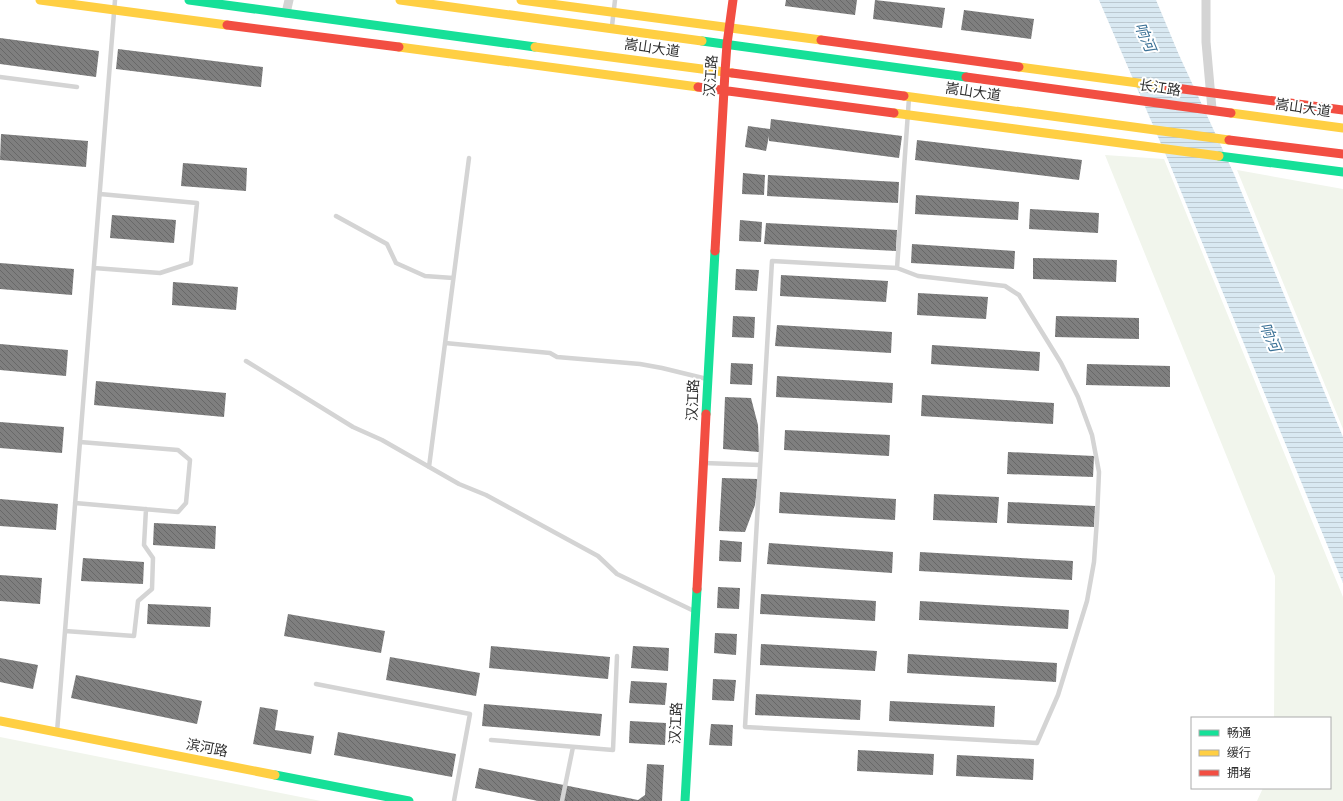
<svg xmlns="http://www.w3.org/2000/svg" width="1343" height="801" viewBox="0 0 1343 801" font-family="'Nunito Sans','Noto Sans SC',sans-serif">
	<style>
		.green { fill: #f1f5ec }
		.water { fill: url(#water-rules) }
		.building { fill: url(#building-back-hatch) }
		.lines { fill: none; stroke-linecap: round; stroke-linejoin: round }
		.lane { stroke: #d4d4d4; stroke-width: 4.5 }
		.street { stroke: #d4d4d4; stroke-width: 9 }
		.fast { stroke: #16e098; stroke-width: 9 }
		.slow { stroke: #ffcf43; stroke-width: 9 }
		.jam { stroke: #f24e42; stroke-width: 9 }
		.labels { text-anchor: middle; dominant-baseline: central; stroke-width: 4; stroke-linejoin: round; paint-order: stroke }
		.street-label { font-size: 14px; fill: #303030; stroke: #fff }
		.water-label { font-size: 15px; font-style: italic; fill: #3a7095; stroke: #fff }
	</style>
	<defs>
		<pattern id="water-rules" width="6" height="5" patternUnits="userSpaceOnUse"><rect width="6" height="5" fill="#d9e9f2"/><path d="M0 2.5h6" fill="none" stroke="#bbc8d0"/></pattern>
		<pattern id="building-back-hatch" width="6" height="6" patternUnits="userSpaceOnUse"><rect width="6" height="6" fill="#7f7f7f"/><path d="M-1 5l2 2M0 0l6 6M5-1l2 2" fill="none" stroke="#686868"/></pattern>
	</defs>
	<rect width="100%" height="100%" fill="#fff"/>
	<!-- green -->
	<path class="green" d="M1105,155L1164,159L1343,597V801H1257L1263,788H1330V718H1274L1275,576Z
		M1237,170L1343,189V429Z
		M0,737L321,801H0Z"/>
	<!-- water -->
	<path class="water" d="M1099,0H1156L1179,55L1234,174L1343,437V583L1168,160Z"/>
	<!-- building -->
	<path class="building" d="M786,0H857L855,15L785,6Z
		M875,0L945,8L942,28L873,19Z
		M964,10L1034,19L1031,39L961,30Z
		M0,38L99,51L96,77L0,64Z
		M118,49L263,67L261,87L116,69Z
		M771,119L902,136L899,158L769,141V136L766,151L745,147L748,126L770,129Z
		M1,134L88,141L86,167L0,160Z
		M917,140L1082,160L1079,180L915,160Z
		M183,163L247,168L246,191L181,186Z
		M743,173L765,175L764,195L742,194Z
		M768,175L899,182L898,203L767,196Z
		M916,195L1019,202L1018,220L915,214Z
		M1030,209L1099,213L1098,233L1029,229Z
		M112,215L176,220L174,243L110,238Z
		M740,220L762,222L761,242L739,241Z
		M766,223L897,230L896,251L764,244Z
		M912,244L1015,251L1014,269L911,263Z
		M1033,258L1117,260L1116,282L1033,279Z
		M0,263L74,269L72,295L0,289Z
		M736,269L759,270L757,291L735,290Z
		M781,275L888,281L886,302L780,296Z
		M173,282L238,287L236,310L172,305Z
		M918,293L988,297L986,319L917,315Z
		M733,316L755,317L754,338L732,337Z
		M1056,316L1139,318V339L1055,337Z
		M777,325L892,332L891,353L775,346Z
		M0,344L68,350L66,376L0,370Z
		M932,345L1040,352L1039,371L931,364Z
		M731,363L753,364L752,385L730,384Z
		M1087,364L1170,366V387L1086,385Z
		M777,376L893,383L892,403L776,397Z
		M96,381L226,393L224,417L94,405Z
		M922,395L1054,403L1053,424L921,416Z
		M725,397L751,398L758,425L759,452L723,449Z
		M0,422L64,427L62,453L0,448Z
		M785,430L890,435L889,456L784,450Z
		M1008,452L1094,456L1093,477L1007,474Z
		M722,478L758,479L755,505L745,532L719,531Z
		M780,492L896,499L895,520L779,513Z
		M934,494L999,497L997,523L933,520Z
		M0,499L58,504L56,530L0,526Z
		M1008,502L1095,506L1094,527L1007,523Z
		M154,523L216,526L215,549L153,545Z
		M720,540L742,542L741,562L719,561Z
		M769,543L893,552L892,573L767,564Z
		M920,552L1073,561L1072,580L919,571Z
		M83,558L144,562L143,584L81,581Z
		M0,575L42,578L40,604L0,601Z
		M718,587L740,588L739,609L717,608Z
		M761,594L876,601L875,621L760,614Z
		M920,601L1069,610L1068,629L919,620Z
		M148,604L211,607L210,627L147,624Z
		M288,614L385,631L381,653L284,636Z
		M715,633L737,634L736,655L714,653Z
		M761,644L877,651L875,671L760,665Z
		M491,646L610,657L608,679L489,668Z
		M633,646L669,648L668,671L631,668Z
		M908,654L1057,663L1056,682L907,673Z
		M390,657L480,673L476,696L386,680Z
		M0,658L38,665L33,689L0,682Z
		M76,675L202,701L197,724L71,698Z
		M713,679L736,680L734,701L712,700Z
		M631,681L667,683L665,705L629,703Z
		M756,694L861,700L860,720L755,715Z
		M890,701L995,706L994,727L889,721Z
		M484,704L602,714L600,736L482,726Z
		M260,707L278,710L275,730L314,736L311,754L253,744Z
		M630,721L666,723L665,745L629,743Z
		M711,724L733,725L732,746L709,745Z
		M338,732L456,754L452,777L334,755Z
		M858,750L934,754L933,775L857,771Z
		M957,755L1034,759L1033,780L956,776Z
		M647,764L664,765L662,801H538L475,788L479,768L638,800L645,795Z"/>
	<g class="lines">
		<!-- lane -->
		<path class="lane" d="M612,26L615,0
			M0,77L77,87
			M336,216L387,244L396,263L425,276L453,278
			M772,261L897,268L918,276L1005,286L1019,295L1061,363L1078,397L1092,435L1099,472L1097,519L1094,562L1087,601L1058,695L1037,743L745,727Z
			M94,268L160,273L191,263L197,203L100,194
			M897,268L909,98
			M445,343L550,353L557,357L640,364L662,368L707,379
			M246,361L353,427L382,440L459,484L486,495L598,556L617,574L694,611
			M704,463L760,465
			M429,467L469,158
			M75,503L178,512L186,503L190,460L178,450L80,442
			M65,631L134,636L138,601L152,589L153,558L144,545L146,509
			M316,684L470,714L454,801
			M57,732L115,0
			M491,740L613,750L617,656
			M562,801L573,747"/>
		<!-- street -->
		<path class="street" d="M1206,0V42L1212,109
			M286,13L289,0"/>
		<!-- fast -->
		<path class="fast" d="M189,0L535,47
			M702,41L966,77
			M1219,156L1343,172
			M706,414L715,251
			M275,775L409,801
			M685,801L697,589"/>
		<!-- slow -->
		<path class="slow" d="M40,0L227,25
			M400,0L702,41
			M521,0L821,40
			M399,47L698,87
			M535,47L732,73
			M1019,67L1168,87
			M904,96L1229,140
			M894,113L1219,156
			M1231,113L1343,128
			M0,721L275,775"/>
		<!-- jam -->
		<path class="jam" d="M227,25L399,47
			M821,40L1019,67
			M732,73L904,96
			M966,77L1231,113
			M698,87L894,113
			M1168,87L1343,110
			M1229,140L1343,154
			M715,251L725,72L727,44L733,0
			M697,589L706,414"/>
	</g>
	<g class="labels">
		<!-- street labels -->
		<g class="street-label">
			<text transform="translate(652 48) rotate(8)">嵩山大道</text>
			<text transform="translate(711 76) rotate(-86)">汉江路</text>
			<text transform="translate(1160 88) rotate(8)">长江路</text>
			<text transform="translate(973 92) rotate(8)">嵩山大道</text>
			<text transform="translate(1303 108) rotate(8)">嵩山大道</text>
			<text transform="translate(693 400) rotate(-87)">汉江路</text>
			<text transform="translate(676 723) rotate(-87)">汉江路</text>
			<text transform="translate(207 748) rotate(11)">滨河路</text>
		</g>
		<!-- water labels -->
		<g class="water-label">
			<text transform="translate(1145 37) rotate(67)">响河</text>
			<text transform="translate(1270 337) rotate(67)">响河</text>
		</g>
	</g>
	<!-- legend -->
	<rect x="1191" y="717" width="140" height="72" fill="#ffffff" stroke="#acacac"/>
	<rect x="1199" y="730" width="20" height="6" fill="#16e098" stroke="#acacac"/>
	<text x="1227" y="737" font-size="12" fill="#303030">畅通</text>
	<rect x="1199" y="750" width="20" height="6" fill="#ffcf43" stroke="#acacac"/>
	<text x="1227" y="757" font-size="12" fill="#303030">缓行</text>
	<rect x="1199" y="770" width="20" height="6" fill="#f24e42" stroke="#acacac"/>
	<text x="1227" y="777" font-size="12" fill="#303030">拥堵</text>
</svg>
